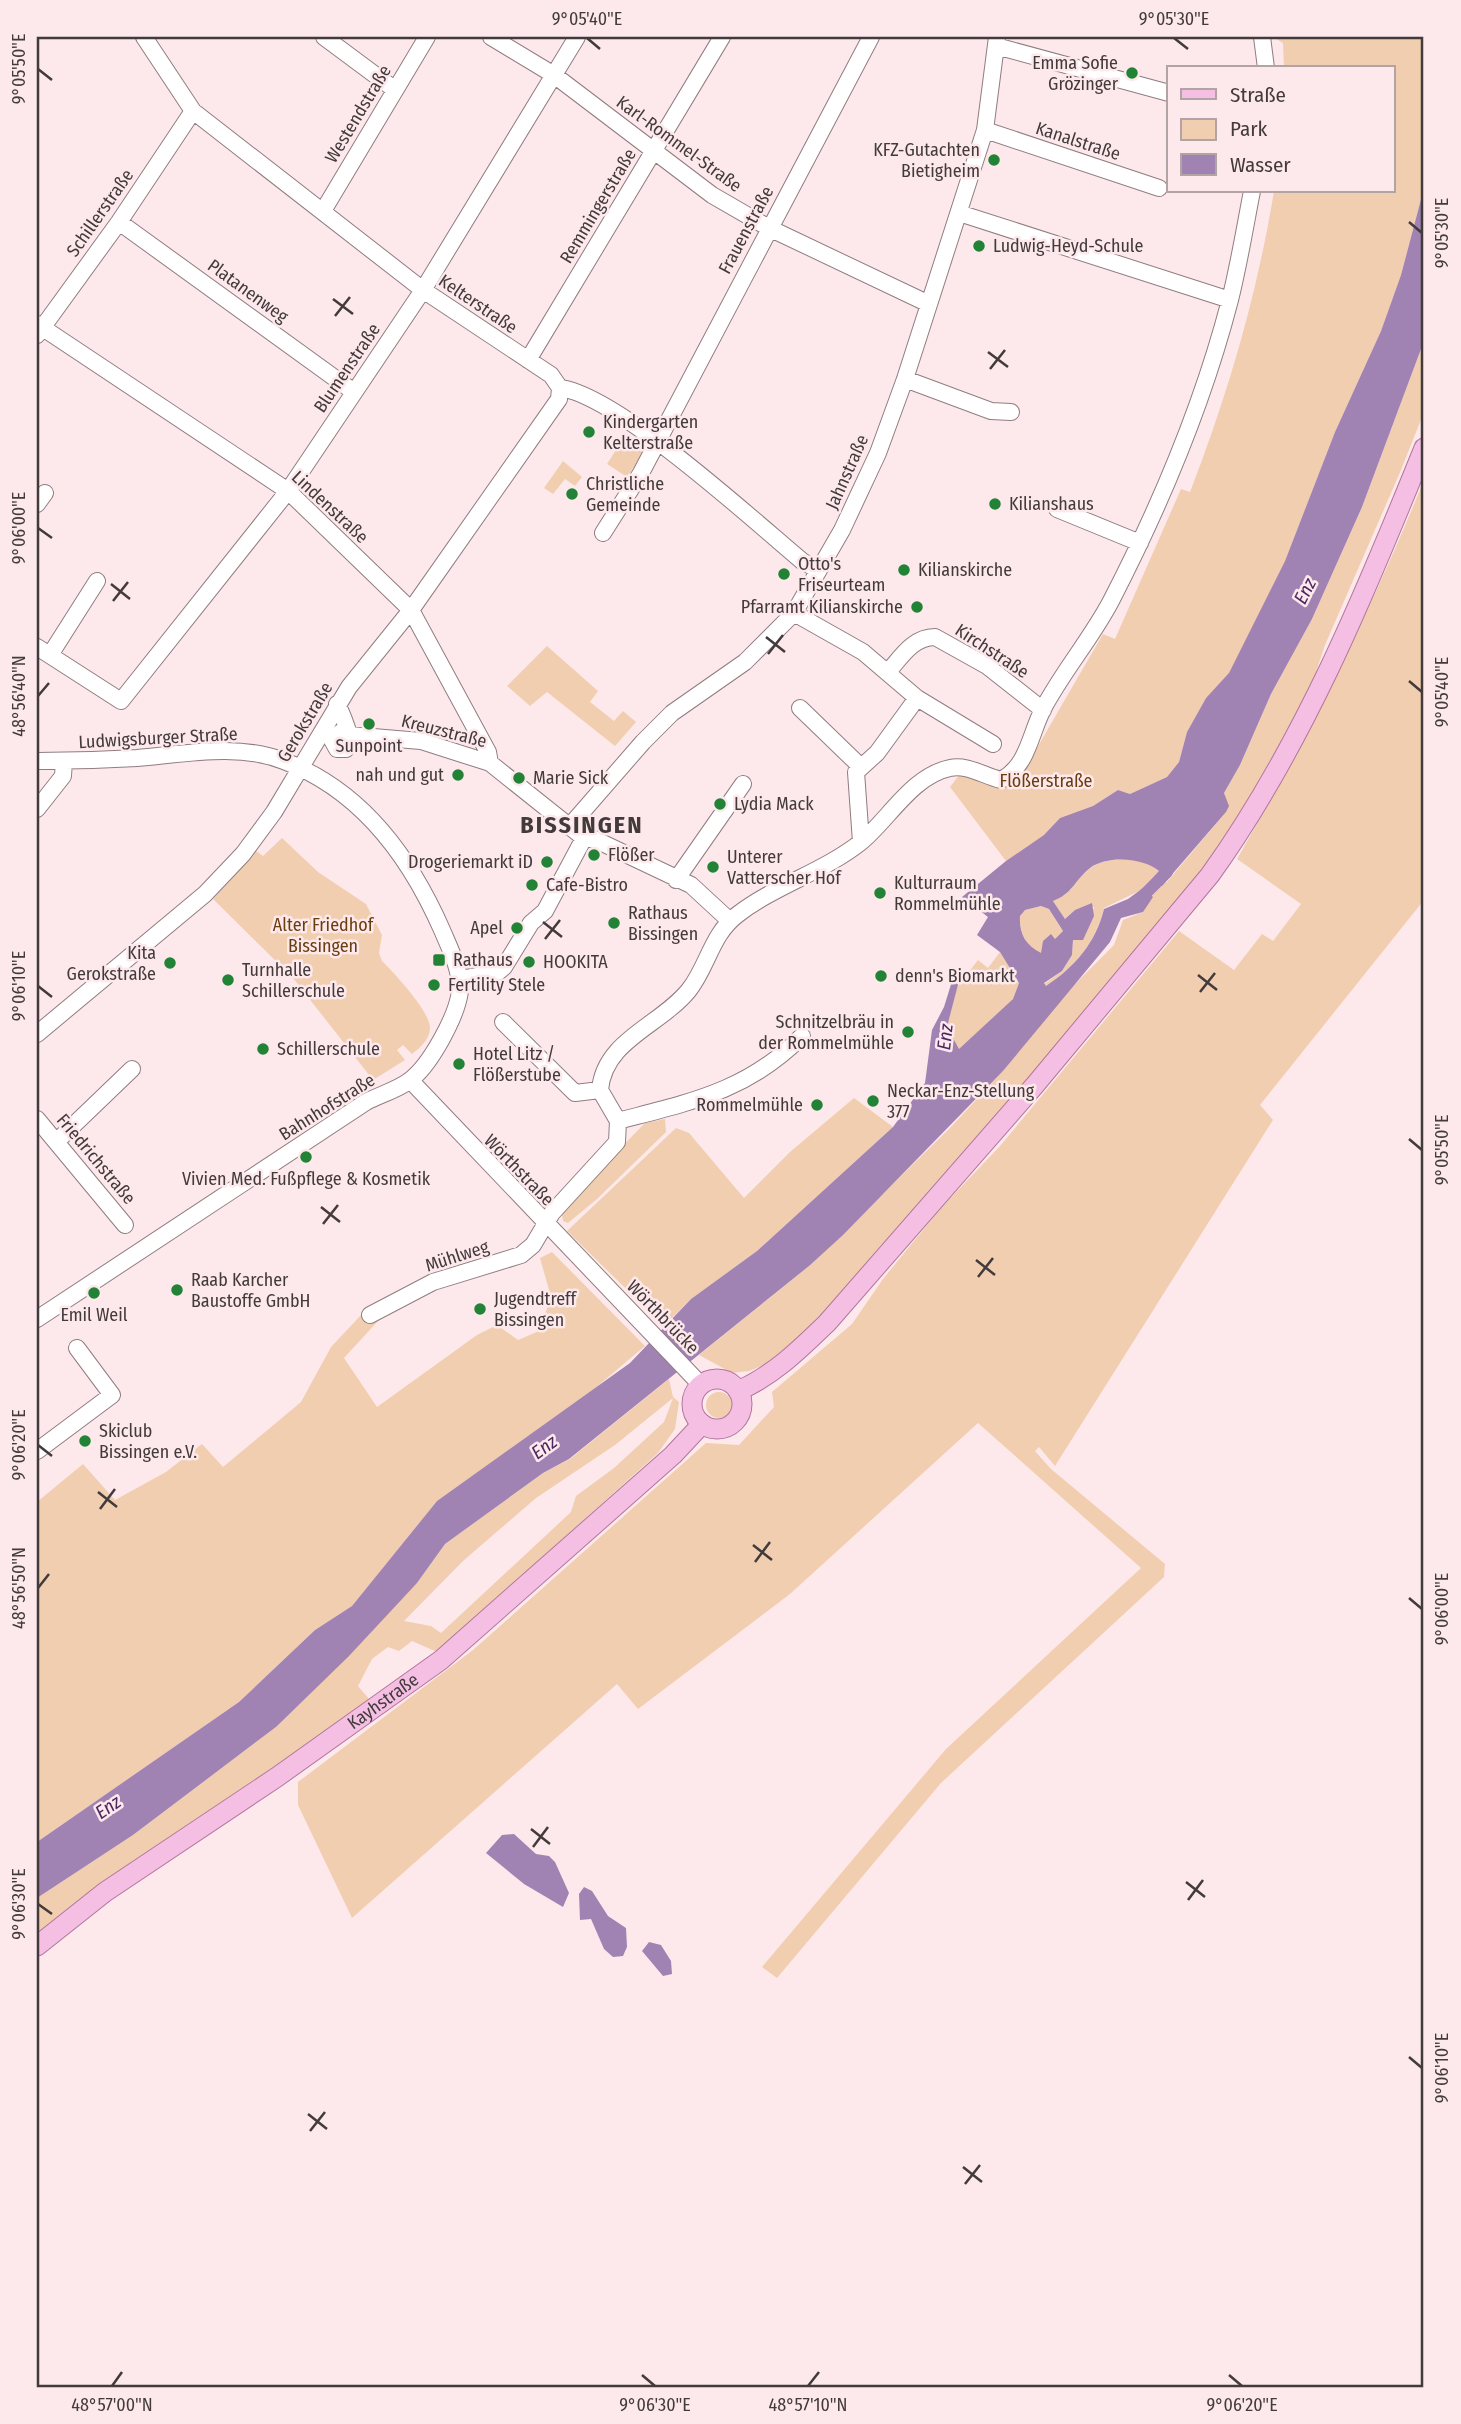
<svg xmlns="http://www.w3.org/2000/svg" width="1461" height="2424" viewBox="0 0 1461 2424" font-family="'Fira Sans Condensed',sans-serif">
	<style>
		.green { fill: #f1ceaf; fill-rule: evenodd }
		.water { fill: #a083b3; fill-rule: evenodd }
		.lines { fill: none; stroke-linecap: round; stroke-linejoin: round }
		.canal { stroke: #a083b3; stroke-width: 12 }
		.minor-casing { stroke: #907d80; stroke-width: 18 }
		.major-casing { stroke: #b2759d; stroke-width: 21 }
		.minor { stroke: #fff; stroke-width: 16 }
		.major { stroke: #f5bfe4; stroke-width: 19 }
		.ticks { fill: none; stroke: #423a3b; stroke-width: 2.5 }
		.poi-dot { fill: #228235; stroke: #fde9ec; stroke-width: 2.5 }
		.labels { text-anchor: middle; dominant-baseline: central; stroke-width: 5; stroke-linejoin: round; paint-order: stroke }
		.poi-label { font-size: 18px; fill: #423a3b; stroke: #fde9ec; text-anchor: start }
		.street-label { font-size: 18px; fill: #423a3b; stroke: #fde9ec }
		.park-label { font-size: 18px; fill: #693d0d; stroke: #fde9ec }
		.water-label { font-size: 19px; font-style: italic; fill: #4d2762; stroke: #fde9ec }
		.district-label { font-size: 24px; font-weight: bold; letter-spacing: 2px; fill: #423a3b; stroke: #fde9ec }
		.neatline { fill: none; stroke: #423a3b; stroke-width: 2.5 }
		.ticks-label { font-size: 18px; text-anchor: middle; fill: #423a3b }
	</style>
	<rect width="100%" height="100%" fill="#fde9ec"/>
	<!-- green -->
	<path class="green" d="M1273,37H1424V188L1401,275L1381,331L1335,432L1285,561L1229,674L1206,698L1187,732L1179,762L1167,777L1130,794L1118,790L1093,806L1060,818L1045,835L1006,861L950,787L962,771L1004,777L1013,784L1034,753L1103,634L1115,639L1181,489L1190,492C1228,394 1257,295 1274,191H1393V68H1284L1283,43Z
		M1424,341V412L1401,470L1325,645L1310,690L1217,854L859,1279L786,1351L764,1365L749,1371L732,1373L699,1355L809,1266L949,1129L1003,1071L1062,997L1114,945L1123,920L1143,912L1152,894L1143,889L1104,908C1096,942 1075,967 1046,986L1044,984L1062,971L1072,955L1073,940L1083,939L1094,907L1075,910L1065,919L1053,901C1071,894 1075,881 1089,869C1104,857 1136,857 1152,866C1159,869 1162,876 1166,883L1226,812L1224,793L1240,765L1271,694L1312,619L1362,507Z
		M625,436L646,449L627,477L607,464Z
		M563,461L582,477L575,486L565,479L553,494L544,488Z
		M1424,480V900L1260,1105L1273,1120L1055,1466L1039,1447L1035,1451L1051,1469L1165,1564L1164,1577L941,1783L777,1978L762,1967L946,1749L1141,1568L978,1423L790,1594L638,1709L617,1684L352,1918L298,1805V1782L473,1650L706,1443L739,1445L774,1407L772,1392L852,1324L883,1279L940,1209L1000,1146L1179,931L1234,970L1262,934L1273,941L1301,904L1237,859C1307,737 1371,611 1424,480Z
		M547,646L598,691L590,702L614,721L623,711L636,722L615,746L547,692L530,706L507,686Z
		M282,838L318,872L366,904L382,935L379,953L382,961C394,973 430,1011 430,1028C430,1039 420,1048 412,1054L403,1045L397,1050L405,1060L373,1080L293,978L213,899L256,851L263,856Z
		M1041,906L1049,909L1063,931L1041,954C1026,945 1019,933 1020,916L1025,910Z
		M1000,952L1019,983L1013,999L959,1050L947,1027L957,987L978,960L988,968Z
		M854,1098L893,1127L757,1251L691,1299L664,1326L567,1231L676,1128L689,1133L744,1198L790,1152Z
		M665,1119L666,1132L597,1199L568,1223L563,1221L561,1209L645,1123Z
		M552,1252L645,1346L594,1389L437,1501L352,1606L315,1630L239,1702L37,1842V1502L83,1464L115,1500L166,1472L202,1444L223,1467L301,1402L331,1347L362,1314L416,1281L439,1275L443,1282L378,1321L344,1358L377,1407L477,1335L497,1325L518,1340L539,1331L551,1297L540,1258Z
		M669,1379L673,1397L679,1402L675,1429L658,1453L437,1652L412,1641L399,1651L388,1647L372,1659L358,1686L370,1700L37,1935V1898L133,1835L276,1727L417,1583L445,1544L543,1473L570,1459ZM673,1398L664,1422L614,1468L576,1496L571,1512L441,1633L431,1626L404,1621L463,1561L536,1498L615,1445Z
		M706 1405a13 13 0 1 1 26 0a13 13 0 1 1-26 0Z"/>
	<!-- water -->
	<path class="water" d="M1424,188V341L1362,507L1312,619L1271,694L1240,765L1224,793L1229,806L1226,812L1162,886L1151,880L1159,871C1143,858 1108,855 1090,868C1075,880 1072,894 1053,901L1065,919L1075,910L1092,903L1094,916L1083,940H1073L1072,955L1062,971L1044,983L1046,986C1075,967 1096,942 1104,909L1128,899L1143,888L1153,897L1143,912L1121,918L1110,942L1003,1071L843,1235L809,1266L569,1459L543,1473L445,1544L417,1583L349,1656L276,1727L133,1835L37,1898V1842L239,1702L315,1630L352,1606L437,1501L630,1363L691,1299L757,1251L893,1127L925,1083L932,1030L944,1007L953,978L948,974L949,968L960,977L947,1027L959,1049L1013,999L1019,983L1000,952L977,935L988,917L962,897L1006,861L1044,835L1060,818L1093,806L1118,790L1130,794L1167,777L1179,762L1187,732L1206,698L1229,673L1285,561L1335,432L1381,331L1401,275ZM1041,906L1049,909L1063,931L1055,939L1051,934L1043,941L1041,953C1025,945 1019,933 1020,916L1025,910Z
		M514,1834L536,1854L549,1856L555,1862L569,1893L563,1907L524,1884L486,1853L502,1835Z
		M584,1887L592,1891L608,1916L626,1928L627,1947L623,1956L613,1957L604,1949L591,1919L580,1920L579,1894Z
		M649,1942L661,1945L671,1961L672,1974L663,1976L642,1951Z"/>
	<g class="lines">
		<!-- canal -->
		<path class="canal" d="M1138,901L1167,872"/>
		<!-- minor casing -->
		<g class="minor-casing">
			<path id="minor" d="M144,37L193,111L423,290L551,375L560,388
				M324,37L394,89
				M491,37L554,75L712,195L769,228L929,304
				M1262,37L1266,68
				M996,46L1169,93
				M985,130L1159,188
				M323,211L427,37
				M959,213L1230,300
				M119,222L354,392
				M37,324L288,491L411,610L488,752L490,763
				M37,335L119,222L193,111
				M528,360L722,37
				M905,379L991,411L1011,412
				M560,388C617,395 753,520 802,561L818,570
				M37,504L45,493
				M1057,509L1140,543
				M603,533L641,473L871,37
				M794,613L863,652L917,698L993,744
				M37,647L121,701L288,491L423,290L577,37
				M50,655L97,581
				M888,672C901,657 913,637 935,637L987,666L1043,710
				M337,704C344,717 347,727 351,741L346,749H337L332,740L341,732L349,735L421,741L490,763L584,838L594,839L691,885L730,921
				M800,708L860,766
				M37,761C70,761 104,760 137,758C185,754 238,743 284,761C361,790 410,857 442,930C450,949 461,970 460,991C457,1016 430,1066 409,1081C397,1090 379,1095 366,1102L37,1319
				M37,809L63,776L64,761
				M569,827L643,742L672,713L745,662L794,613L842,530L878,453L905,379L985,130L997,37
				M861,842L856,772L877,753L917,698
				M676,880L743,784
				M460,979L498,972L504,967L531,923L545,911L584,838
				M503,1022L575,1093L600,1090
				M37,1034L205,894L243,854L274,812L349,687L411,610L559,399L560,388
				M410,1080L701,1385
				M37,1119L125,1225
				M618,1121C690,1102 748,1091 802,1036
				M56,1142L132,1069
				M370,1315L433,1282L521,1255L533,1245L552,1213L617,1142L618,1121L600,1090C604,1040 660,1026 689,990C708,966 711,935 737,915C774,886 825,871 861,842C889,819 912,776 950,768C967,764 984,776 1001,780C1028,766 1030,734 1043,709C1063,671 1091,639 1111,601C1160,506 1203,404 1230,300C1239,264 1245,227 1252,191
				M37,1451L112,1395L77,1348"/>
		</g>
		<!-- major casing -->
		<g class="major-casing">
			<g id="major">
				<circle cx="717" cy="1404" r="25"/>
				<path d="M738,1391C774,1375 799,1350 827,1323L1035,1085L1210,875C1302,747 1365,594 1424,448"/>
				<path id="s1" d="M37,1946L105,1892L277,1777L441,1660L673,1455L702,1424"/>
			</g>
		</g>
		<!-- minor -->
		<use href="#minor" class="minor"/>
		<!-- major -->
		<use href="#major" class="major"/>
	</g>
	<!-- ticks -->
	<path class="ticks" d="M587,38L600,49M1174,38L1188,49M38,69L52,80M1409,222L1422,233M333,299L353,314M335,316L350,297M988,352L1008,367M990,369L1005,350M38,528L52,538M111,584L130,599M113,601L128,582M766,637L785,652M768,654L783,635M1409,681L1422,692M38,696L49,683M543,922L562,937M545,939L560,920M1198,975L1217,990M38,986L52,997M1200,992L1215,973M1409,1139L1422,1150M321,1207L340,1222M323,1224L338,1205M976,1260L995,1275M978,1277L993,1258M38,1445L52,1456M98,1492L117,1507M100,1509L115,1489M753,1545L772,1560M755,1562L770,1542M38,1588L49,1574M1409,1598L1422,1609M531,1829L550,1844M533,1847L548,1827M1186,1882L1205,1897M1188,1900L1203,1880M38,1904L52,1914M1409,2057L1422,2068M308,2114L327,2129M310,2131L325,2112M963,2167L982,2182M965,2184L980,2165M642,2375L655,2386M1229,2375L1242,2386M112,2386L122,2372M808,2386L819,2372"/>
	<!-- markers -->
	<g class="poi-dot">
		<circle cx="1132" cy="73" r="7"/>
		<circle cx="994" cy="160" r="7"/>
		<circle cx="979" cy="246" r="7"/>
		<circle cx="589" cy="432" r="7"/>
		<circle cx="572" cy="494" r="7"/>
		<circle cx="995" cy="504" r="7"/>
		<circle cx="904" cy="570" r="7"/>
		<circle cx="784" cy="574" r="7"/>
		<circle cx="917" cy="607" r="7"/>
		<circle cx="369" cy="724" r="7"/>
		<circle cx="458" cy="775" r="7"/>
		<circle cx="519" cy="778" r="7"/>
		<circle cx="720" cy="804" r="7"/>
		<circle cx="594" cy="855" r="7"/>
		<circle cx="547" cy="862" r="7"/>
		<circle cx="713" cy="867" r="7"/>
		<circle cx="532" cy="885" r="7"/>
		<circle cx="880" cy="893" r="7"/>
		<circle cx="614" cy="923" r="7"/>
		<circle cx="517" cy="928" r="7"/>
		<rect x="432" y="953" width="14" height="14" rx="3.5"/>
		<circle cx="529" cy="962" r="7"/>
		<circle cx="170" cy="963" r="7"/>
		<circle cx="881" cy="976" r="7"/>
		<circle cx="228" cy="980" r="7"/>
		<circle cx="434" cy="985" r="7"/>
		<circle cx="908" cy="1032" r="7"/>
		<circle cx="263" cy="1049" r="7"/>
		<circle cx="459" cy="1064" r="7"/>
		<circle cx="873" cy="1101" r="7"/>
		<circle cx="817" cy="1105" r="7"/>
		<circle cx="306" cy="1157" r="7"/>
		<circle cx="177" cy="1290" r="7"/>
		<circle cx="94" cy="1293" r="7"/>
		<circle cx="480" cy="1309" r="7"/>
		<circle cx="85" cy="1441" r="7"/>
	</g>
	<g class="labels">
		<!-- poi labels -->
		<g class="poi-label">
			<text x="1118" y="63" text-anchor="end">Emma Sofie<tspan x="1118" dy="21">Grözinger</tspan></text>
			<text x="980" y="150" text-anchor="end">KFZ-Gutachten<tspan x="980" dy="21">Bietigheim</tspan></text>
			<text x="993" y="246">Ludwig-Heyd-Schule</text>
			<text x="603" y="422">Kindergarten<tspan x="603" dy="21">Kelterstraße</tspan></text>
			<text x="586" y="484">Christliche<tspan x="586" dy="21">Gemeinde</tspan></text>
			<text x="1009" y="504">Kilianshaus</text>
			<text x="798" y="564">Otto's<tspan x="798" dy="21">Friseurteam</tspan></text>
			<text x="918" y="570">Kilianskirche</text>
			<text x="903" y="607" text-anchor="end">Pfarramt Kilianskirche</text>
			<text x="369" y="746" text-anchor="middle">Sunpoint</text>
			<text x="444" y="775" text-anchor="end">nah und gut</text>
			<text x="533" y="778">Marie Sick</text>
			<text x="734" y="804">Lydia Mack</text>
			<text x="608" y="855">Flößer</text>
			<text x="727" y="857">Unterer<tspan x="727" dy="21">Vatterscher Hof</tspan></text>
			<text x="533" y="862" text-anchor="end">Drogeriemarkt iD</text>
			<text x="894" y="883">Kulturraum<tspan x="894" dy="21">Rommelmühle</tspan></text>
			<text x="546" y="885">Cafe-Bistro</text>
			<text x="628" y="913">Rathaus<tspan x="628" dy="21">Bissingen</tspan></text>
			<text x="503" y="928" text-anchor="end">Apel</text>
			<text x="156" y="953" text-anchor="end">Kita<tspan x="156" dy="21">Gerokstraße</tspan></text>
			<text x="453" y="960">Rathaus</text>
			<text x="543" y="962">HOOKITA</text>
			<text x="242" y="970">Turnhalle<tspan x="242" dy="21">Schillerschule</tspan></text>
			<text x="895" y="976">denn's Biomarkt</text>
			<text x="448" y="985">Fertility Stele</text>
			<text x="894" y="1022" text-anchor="end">Schnitzelbräu in<tspan x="894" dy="21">der Rommelmühle</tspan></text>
			<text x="277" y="1049">Schillerschule</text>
			<text x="473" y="1054">Hotel Litz /<tspan x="473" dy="21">Flößerstube</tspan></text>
			<text x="887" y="1091">Neckar-Enz-Stellung<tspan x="887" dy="21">377</tspan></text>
			<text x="803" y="1105" text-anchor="end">Rommelmühle</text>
			<text x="306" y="1179" text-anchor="middle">Vivien Med. Fußpflege &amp; Kosmetik</text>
			<text x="191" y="1280">Raab Karcher<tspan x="191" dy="21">Baustoffe GmbH</tspan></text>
			<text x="494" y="1299">Jugendtreff<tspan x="494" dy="21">Bissingen</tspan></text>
			<text x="94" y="1315" text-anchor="middle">Emil Weil</text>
			<text x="99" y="1431">Skiclub<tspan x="99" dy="21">Bissingen e.V.</tspan></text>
		</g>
		<!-- street labels -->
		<g class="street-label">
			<text transform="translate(358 114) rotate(-59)">Westendstraße</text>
			<text transform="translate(1078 141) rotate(18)">Kanalstraße</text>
			<text transform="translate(679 144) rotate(36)">Karl-Rommel-Straße</text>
			<text transform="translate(598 206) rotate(-59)">Remmingerstraße</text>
			<text transform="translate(100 213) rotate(-55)">Schillerstraße</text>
			<text transform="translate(746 230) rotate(-62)">Frauenstraße</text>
			<text transform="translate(248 291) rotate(36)">Platanenweg</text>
			<text transform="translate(478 304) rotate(34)">Kelterstraße</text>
			<text transform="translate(347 368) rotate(-56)">Blumenstraße</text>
			<text transform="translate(847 472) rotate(-66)">Jahnstraße</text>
			<text transform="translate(330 507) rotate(43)">Lindenstraße</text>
			<text transform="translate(992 651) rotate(33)">Kirchstraße</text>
			<text transform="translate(305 722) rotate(-59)">Gerokstraße</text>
			<text transform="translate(444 731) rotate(14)">Kreuzstraße</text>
			<text transform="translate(158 738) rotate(-3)">Ludwigsburger Straße</text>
			<text transform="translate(327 1107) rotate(-32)">Bahnhofstraße</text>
			<text transform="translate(96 1159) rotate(50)">Friedrichstraße</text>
			<text transform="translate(519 1170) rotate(46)">Wörthstraße</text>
			<text transform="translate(457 1256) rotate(-18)">Mühlweg</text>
			<text transform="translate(663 1317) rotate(46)">Wörthbrücke</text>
			<text stroke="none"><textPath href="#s1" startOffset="424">Kayhstraße</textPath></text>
		</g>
		<!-- park labels -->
		<g class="park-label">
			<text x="1046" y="781">Flößerstraße</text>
			<text x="323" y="925">Alter Friedhof<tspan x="323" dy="21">Bissingen</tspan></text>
		</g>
		<!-- water labels -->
		<g class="water-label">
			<text transform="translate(1305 591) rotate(-63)">Enz</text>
			<text transform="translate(945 1037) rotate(-84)">Enz</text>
			<text transform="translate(544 1447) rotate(-36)">Enz</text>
			<text transform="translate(108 1807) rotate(-34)">Enz</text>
		</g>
		<!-- district labels -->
		<g class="district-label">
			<text x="582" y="825">BISSINGEN</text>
		</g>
	</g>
	<!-- border -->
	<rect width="1461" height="2424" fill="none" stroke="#fde9ec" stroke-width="77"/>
	<!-- legend -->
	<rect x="1167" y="66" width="228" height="126" fill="#fde9ec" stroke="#b2a3a5" stroke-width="2"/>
	<rect x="1181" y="89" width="35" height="10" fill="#f5bfe4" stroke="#b2a3a5" stroke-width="2"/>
	<text x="1230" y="102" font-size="21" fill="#423a3b">Straße</text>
	<rect x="1181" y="119" width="35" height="21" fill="#f1ceaf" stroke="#b2a3a5" stroke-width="2"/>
	<text x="1230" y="136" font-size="21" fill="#423a3b">Park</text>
	<rect x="1181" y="154" width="35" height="21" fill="#a083b3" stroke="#b2a3a5" stroke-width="2"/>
	<text x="1230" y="172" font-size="21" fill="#423a3b">Wasser</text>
	<rect x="38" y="38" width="1384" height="2348" class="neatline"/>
	<g class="ticks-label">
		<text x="587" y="25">9°05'40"E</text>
		<text x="1174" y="25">9°05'30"E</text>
		<text transform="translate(19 69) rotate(-90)" y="6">9°05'50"E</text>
		<text transform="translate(1442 233) rotate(-90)" y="6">9°05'30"E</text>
		<text transform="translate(19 528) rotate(-90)" y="6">9°06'00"E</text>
		<text transform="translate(1442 692) rotate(-90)" y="6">9°05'40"E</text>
		<text transform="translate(19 696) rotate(-90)" y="6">48°56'40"N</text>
		<text transform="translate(19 986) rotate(-90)" y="6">9°06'10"E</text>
		<text transform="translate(1442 1150) rotate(-90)" y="6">9°05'50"E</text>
		<text transform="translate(19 1445) rotate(-90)" y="6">9°06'20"E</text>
		<text transform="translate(19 1588) rotate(-90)" y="6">48°56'50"N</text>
		<text transform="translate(1442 1609) rotate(-90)" y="6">9°06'00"E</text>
		<text transform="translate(19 1904) rotate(-90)" y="6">9°06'30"E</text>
		<text transform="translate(1442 2068) rotate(-90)" y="6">9°06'10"E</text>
		<text x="112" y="2411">48°57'00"N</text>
		<text x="655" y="2411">9°06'30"E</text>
		<text x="808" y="2411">48°57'10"N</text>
		<text x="1242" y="2411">9°06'20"E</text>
	</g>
</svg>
